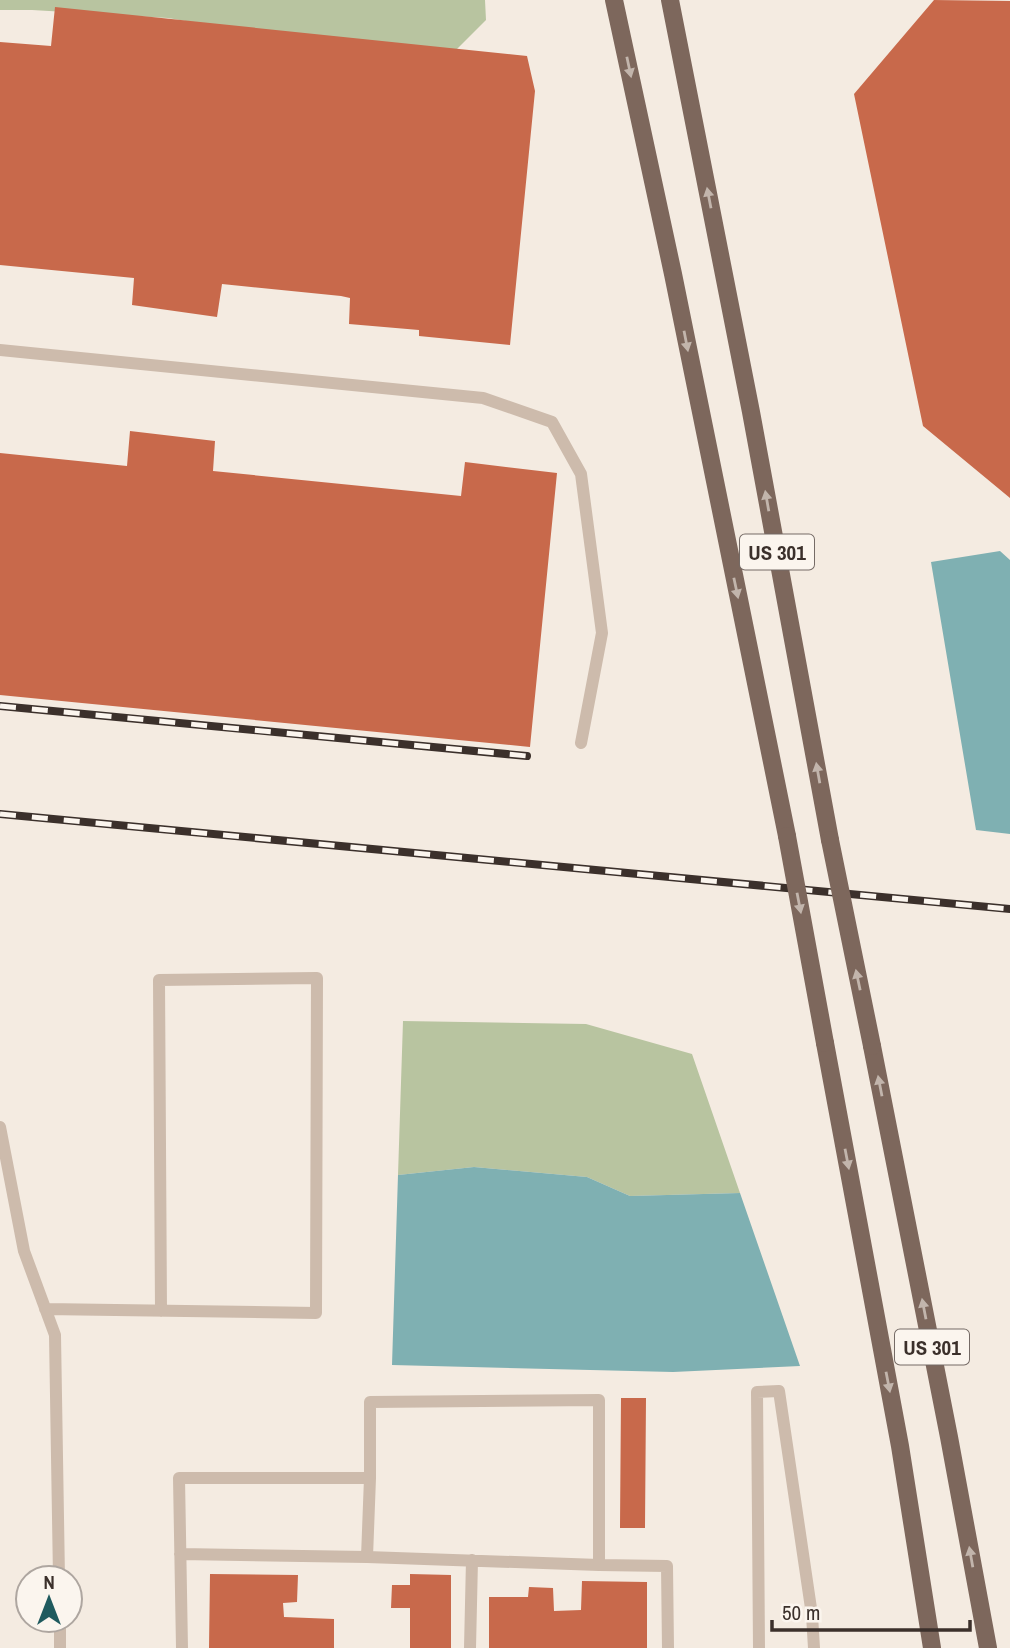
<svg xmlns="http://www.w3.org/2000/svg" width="1010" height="1648" viewBox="0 0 1010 1648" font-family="'Archivo Narrow',sans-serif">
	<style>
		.green { fill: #b8c4a0 }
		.water { fill: #7fb0b2 }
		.building { fill: #c8694b }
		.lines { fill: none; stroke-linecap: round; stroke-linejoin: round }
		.service { stroke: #cdbbac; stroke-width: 12 }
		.primary { stroke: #7d675c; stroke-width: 18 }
		.rail-casing { stroke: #3b302b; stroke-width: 8 }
		.rail { stroke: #fbf5ee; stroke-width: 5; stroke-dasharray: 16; stroke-linecap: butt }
		.primary-bridge { stroke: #7d675c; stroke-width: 18 }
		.oneway { fill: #c2b5ac }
		.labels { text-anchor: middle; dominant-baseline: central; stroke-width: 5; stroke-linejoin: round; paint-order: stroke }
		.shield { fill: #fbf5ee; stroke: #756b66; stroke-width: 2 }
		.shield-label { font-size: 21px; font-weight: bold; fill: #3b302b }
	</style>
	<rect width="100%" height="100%" fill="#f4ebe1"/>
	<!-- green -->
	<path class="green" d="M0,0H485L486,20L450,56L288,38L168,18L32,10H0Z
		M403,1021L586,1024L692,1054L740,1193L630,1196L587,1177L474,1167L398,1175Z"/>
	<!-- water -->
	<path class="water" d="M1000,551L1010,560V834L976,830L931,562Z
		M474,1167L587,1177L630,1196L740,1193L800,1366L673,1372L392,1365L398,1175Z"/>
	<!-- building -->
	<path class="building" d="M934,0L1010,1V498L923,426L854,94Z
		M55,7L527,56L535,91L510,345L419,336V330L349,324L350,298L341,296L222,284L217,317L132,305L134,278L0,265V42L51,46Z
		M130,431L215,441L213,471L461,496L465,462L557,473L530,747L0,695V453L127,466Z
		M621,1398H646L645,1528H620Z
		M210,1574L298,1575L297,1602L283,1603L284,1617L334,1619V1648H209Z
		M410,1574L451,1575V1648H410V1608H391L392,1585H410Z
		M582,1581L647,1582V1648H489V1597H528L529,1587L553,1588L554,1611L581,1610Z"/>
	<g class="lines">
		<!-- service -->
		<path class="service" d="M0,350L483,398L552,422L581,474L602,633L581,743
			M0,1127L24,1251L55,1335L59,1578
			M45,1309C136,1311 226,1312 316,1313L317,978L159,980L161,1311
			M180,1554L367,1557L599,1565V1400L370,1402V1478H179L182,1648
			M367,1557L370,1478
			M599,1565L667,1566L668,1648
			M60,1620V1648
			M470,1648L472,1560
			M759,1648L757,1392L779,1391L812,1615L814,1648"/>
		<!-- primary -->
		<path class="primary" d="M614,0L673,274L787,836
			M670,0L751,412L830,840
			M825,1043L900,1446L932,1648
			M872,1046L949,1437L988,1648"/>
		<!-- rail casing -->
		<g class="rail-casing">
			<path id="rail" d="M0,706L527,756
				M0,814L1010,909"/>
		</g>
		<!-- rail -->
		<use href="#rail" class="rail"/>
		<!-- primary-bridge -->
		<path class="primary-bridge" d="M787,836L825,1043
			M830,840L872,1046"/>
	</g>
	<!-- one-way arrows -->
	<defs><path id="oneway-solid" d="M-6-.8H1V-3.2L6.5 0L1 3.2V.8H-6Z" transform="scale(1.75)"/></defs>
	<g class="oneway">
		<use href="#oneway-solid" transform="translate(629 67) rotate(78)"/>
		<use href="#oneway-solid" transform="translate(709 198) rotate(-101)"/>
		<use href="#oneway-solid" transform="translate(686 341) rotate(79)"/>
		<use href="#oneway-solid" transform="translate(767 501) rotate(-100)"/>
		<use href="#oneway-solid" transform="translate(736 588) rotate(78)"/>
		<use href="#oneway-solid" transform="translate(818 773) rotate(-100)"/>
		<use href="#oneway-solid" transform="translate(799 903) rotate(79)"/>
		<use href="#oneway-solid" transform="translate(858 980) rotate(-102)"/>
		<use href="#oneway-solid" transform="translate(880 1086) rotate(-101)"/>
		<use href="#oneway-solid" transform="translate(847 1159) rotate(79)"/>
		<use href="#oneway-solid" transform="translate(924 1309) rotate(-101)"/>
		<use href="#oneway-solid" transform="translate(888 1382) rotate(79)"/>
		<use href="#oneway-solid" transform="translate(971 1557) rotate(-100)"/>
	</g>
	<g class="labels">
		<!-- shield labels -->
		<g class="shield">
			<rect x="740" y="534.5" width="74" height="35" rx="5"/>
			<rect x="895" y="1329.5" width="74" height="35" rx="5"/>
		</g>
		<g class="shield-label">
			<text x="777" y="552">US 301</text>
			<text x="932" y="1347">US 301</text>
		</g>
	</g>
	<!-- north arrow -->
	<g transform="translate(49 1599)"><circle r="33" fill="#fbf5ee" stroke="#aea6a0" stroke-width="2"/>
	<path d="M0-5L12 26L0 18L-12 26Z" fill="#1f5a5e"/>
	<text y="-10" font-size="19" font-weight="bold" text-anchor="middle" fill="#3b302b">N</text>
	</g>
	<!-- scale -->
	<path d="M772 1620v10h198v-10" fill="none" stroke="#3b302b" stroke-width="3.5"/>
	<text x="782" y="1620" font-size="21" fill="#3b302b" stroke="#fbf5ee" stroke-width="5" paint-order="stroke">50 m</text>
</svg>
